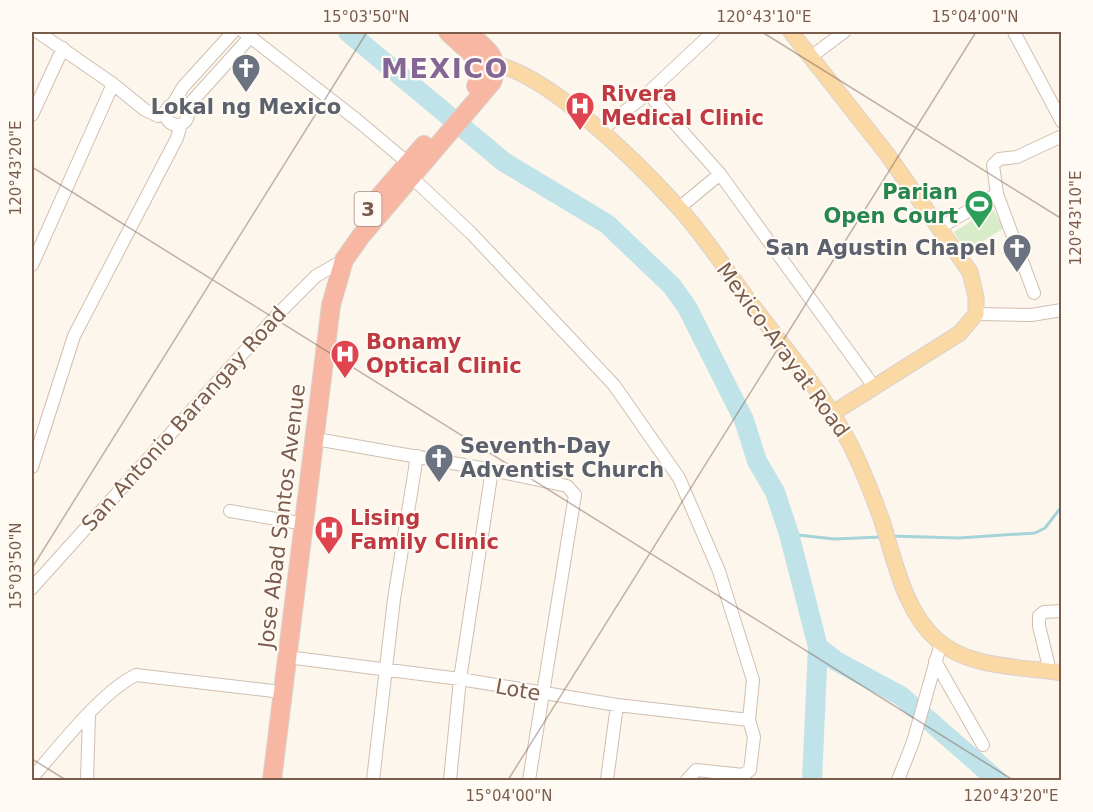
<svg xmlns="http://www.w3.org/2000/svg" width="1093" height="812" viewBox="0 0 1093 812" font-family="'DejaVu Sans',sans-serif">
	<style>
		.green { fill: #d8ecc9 }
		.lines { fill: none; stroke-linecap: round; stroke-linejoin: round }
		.stream { stroke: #a5d3da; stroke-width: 3 }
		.river { stroke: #bfe3e8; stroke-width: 20 }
		.minor-casing { stroke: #d1beb0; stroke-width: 14 }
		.major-casing { stroke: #dad1cd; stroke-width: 17 }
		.highway-casing { stroke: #dad1cd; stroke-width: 20 }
		.minor { stroke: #fff; stroke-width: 12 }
		.major { stroke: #fbd9a5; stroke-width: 15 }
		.highway { stroke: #f7b7a3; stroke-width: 18 }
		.ticks { fill: none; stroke: #7a5c4d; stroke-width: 1.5; stroke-opacity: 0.45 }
		.labels { text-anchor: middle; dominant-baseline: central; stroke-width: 4.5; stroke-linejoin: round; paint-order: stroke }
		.shield { fill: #fffaf3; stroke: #a28b7f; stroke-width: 1.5 }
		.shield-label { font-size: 20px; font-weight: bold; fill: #7a5c4d }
		.health-label { font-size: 21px; font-weight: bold; fill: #be3a42; stroke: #fffaf3; text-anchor: start }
		.worship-label { font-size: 21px; font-weight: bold; fill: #5b616d; stroke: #fffaf3 }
		.leisure-label { font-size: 21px; font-weight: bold; fill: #27864d; stroke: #fffaf3; text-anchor: end }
		.street-label { font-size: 21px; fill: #7a5c4d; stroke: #fffaf3 }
		.district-label { font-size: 27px; font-weight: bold; letter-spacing: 1.5px; fill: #846695; stroke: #fffaf3 }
		.neatline { fill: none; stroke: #7a5c4d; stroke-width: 2 }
		.ticks-label { font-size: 15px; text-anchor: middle; fill: #7a5c4d }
	</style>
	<rect width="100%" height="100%" fill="#fdf6ec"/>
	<!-- green -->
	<path class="green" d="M992,208L1004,228L966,252L954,232Z"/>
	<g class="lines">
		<!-- stream -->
		<path class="stream" d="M789,534L834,539L881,537
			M890,536L959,538L1035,533L1045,528L1062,506"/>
		<!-- river -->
		<path class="river" d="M348,32L504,162L607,224L672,286L687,307L744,420L757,461L775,492L789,534L818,647L812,780
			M818,647L836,661L901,696L997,780"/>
		<!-- minor casing -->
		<g class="minor-casing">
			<path id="minor" d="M38,32L113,84L145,110L158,116L166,112
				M244,32L357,120L414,168
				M1014,32L1062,122
				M812,56L844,32
				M648,93L720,174L875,388
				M166 114a11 11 0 1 1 22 0a11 11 0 1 1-22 0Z
				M173,104L183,87L233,32
				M186,108L251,36
				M32,115L63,48
				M600,131L648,93L713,32
				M406,172L471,233L614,385L679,478L719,571L753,680L749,720L754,737L750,770L743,775L696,770L687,780
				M679,208L720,174
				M939,228L997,194
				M32,265L113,84
				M1034,293L997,194L993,165L999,159L1017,157L1062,136
				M976,314L1031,315L1062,310
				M316,439L492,470L567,486L575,495L529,780
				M32,467L74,336L177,138L181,124
				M230,511L305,524
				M32,588L279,313L316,276L344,260
				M287,657L460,679L617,705L749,720
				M935,661L983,745
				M1050,671L1039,626V616L1044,612L1062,611
				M32,778C58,748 101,692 136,675L282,692
				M87,780L89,715
				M373,780L394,599L417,456
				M450,780L460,679L492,470
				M607,780L617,705
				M898,780L913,742L941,643"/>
		</g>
		<!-- major casing -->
		<g class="major-casing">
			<path id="major" d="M791,32L887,154L970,272L976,297V314L960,333L833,413
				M485,63C541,65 640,165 678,207C704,235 726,270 749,301C784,348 824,393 851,446C863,470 873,496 882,521C895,561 904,610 936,639C969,669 1020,666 1062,673"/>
		</g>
		<!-- highway casing -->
		<g class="highway-casing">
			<path id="highway" d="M448,32L482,63L483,76L476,86
				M379,197L424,145
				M272,780L331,305L344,260L361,236L492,82C502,57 484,46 466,32"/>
		</g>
		<!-- minor -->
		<use href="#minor" class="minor"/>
		<!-- major -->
		<use href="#major" class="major"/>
		<!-- highway -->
		<use href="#highway" class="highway"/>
	</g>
	<!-- ticks -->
	<path class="ticks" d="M762,32L1062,219M32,167L1013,780M32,568L367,32M32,759L66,780M508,780L976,32"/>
	<!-- icons -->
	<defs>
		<g id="church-pin" transform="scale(1.5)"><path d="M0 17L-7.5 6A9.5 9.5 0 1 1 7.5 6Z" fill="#6b7280" stroke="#fffaf3"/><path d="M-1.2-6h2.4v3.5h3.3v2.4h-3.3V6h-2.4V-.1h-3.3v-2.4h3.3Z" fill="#fff"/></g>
		<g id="hospital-pin" transform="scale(1.5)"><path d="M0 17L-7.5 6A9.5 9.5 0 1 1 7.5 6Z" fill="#e0444e" stroke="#fffaf3"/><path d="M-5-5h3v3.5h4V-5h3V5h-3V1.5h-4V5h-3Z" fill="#fff"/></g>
		<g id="stadium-pin" transform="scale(1.5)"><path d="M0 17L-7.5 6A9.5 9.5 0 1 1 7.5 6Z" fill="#2e9e5b" stroke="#fffaf3"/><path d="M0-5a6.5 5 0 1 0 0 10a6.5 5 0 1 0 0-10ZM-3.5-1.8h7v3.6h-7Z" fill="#fff"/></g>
	</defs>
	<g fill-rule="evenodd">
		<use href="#church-pin" x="246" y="68"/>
		<use href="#hospital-pin" x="580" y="106"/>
		<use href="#stadium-pin" x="979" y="204"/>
		<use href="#church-pin" x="1017" y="248"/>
		<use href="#hospital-pin" x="345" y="354"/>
		<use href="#church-pin" x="439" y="458"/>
		<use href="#hospital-pin" x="329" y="530"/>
	</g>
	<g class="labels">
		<!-- shield labels -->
		<rect class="shield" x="354.5" y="192" width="27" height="34" rx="4.5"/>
		<g class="shield-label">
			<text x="368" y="209">3</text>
		</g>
		<!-- health labels -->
		<g class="health-label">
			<text x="601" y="94">Rivera<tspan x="601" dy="24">Medical Clinic</tspan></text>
			<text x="366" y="342">Bonamy<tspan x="366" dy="24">Optical Clinic</tspan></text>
			<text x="350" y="518">Lising<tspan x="350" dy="24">Family Clinic</tspan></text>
		</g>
		<!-- worship labels -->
		<g class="worship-label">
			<text x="246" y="107">Lokal ng Mexico</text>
			<text x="996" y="248" text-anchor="end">San Agustin Chapel</text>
			<text x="460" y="446" text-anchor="start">Seventh-Day<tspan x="460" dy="24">Adventist Church</tspan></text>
		</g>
		<!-- leisure labels -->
		<g class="leisure-label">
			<text x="958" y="192">Parian<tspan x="958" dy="24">Open Court</tspan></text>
		</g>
		<!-- street labels -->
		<g class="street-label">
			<text transform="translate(783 350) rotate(54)">Mexico-Arayat Road</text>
			<text transform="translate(184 419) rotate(-48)">San Antonio Barangay Road</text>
			<text transform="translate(282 516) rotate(-83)">Jose Abad Santos Avenue</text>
			<text transform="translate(518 690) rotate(10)">Lote</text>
		</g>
		<!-- district labels -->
		<g class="district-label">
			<text x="445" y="68">MEXICO</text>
		</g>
	</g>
	<!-- border -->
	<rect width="1093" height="812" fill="none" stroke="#fffaf3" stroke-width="66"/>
	<rect x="33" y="33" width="1027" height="746" class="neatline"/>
	<g class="ticks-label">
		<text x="366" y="22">15°03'50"N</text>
		<text x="764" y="22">120°43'10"E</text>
		<text x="975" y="22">15°04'00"N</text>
		<text transform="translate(16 168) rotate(-90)" y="5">120°43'20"E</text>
		<text transform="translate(1076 218) rotate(-90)" y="5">120°43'10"E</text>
		<text transform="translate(16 566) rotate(-90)" y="5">15°03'50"N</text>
		<text x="509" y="801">15°04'00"N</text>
		<text x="1011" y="801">120°43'20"E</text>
	</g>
</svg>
